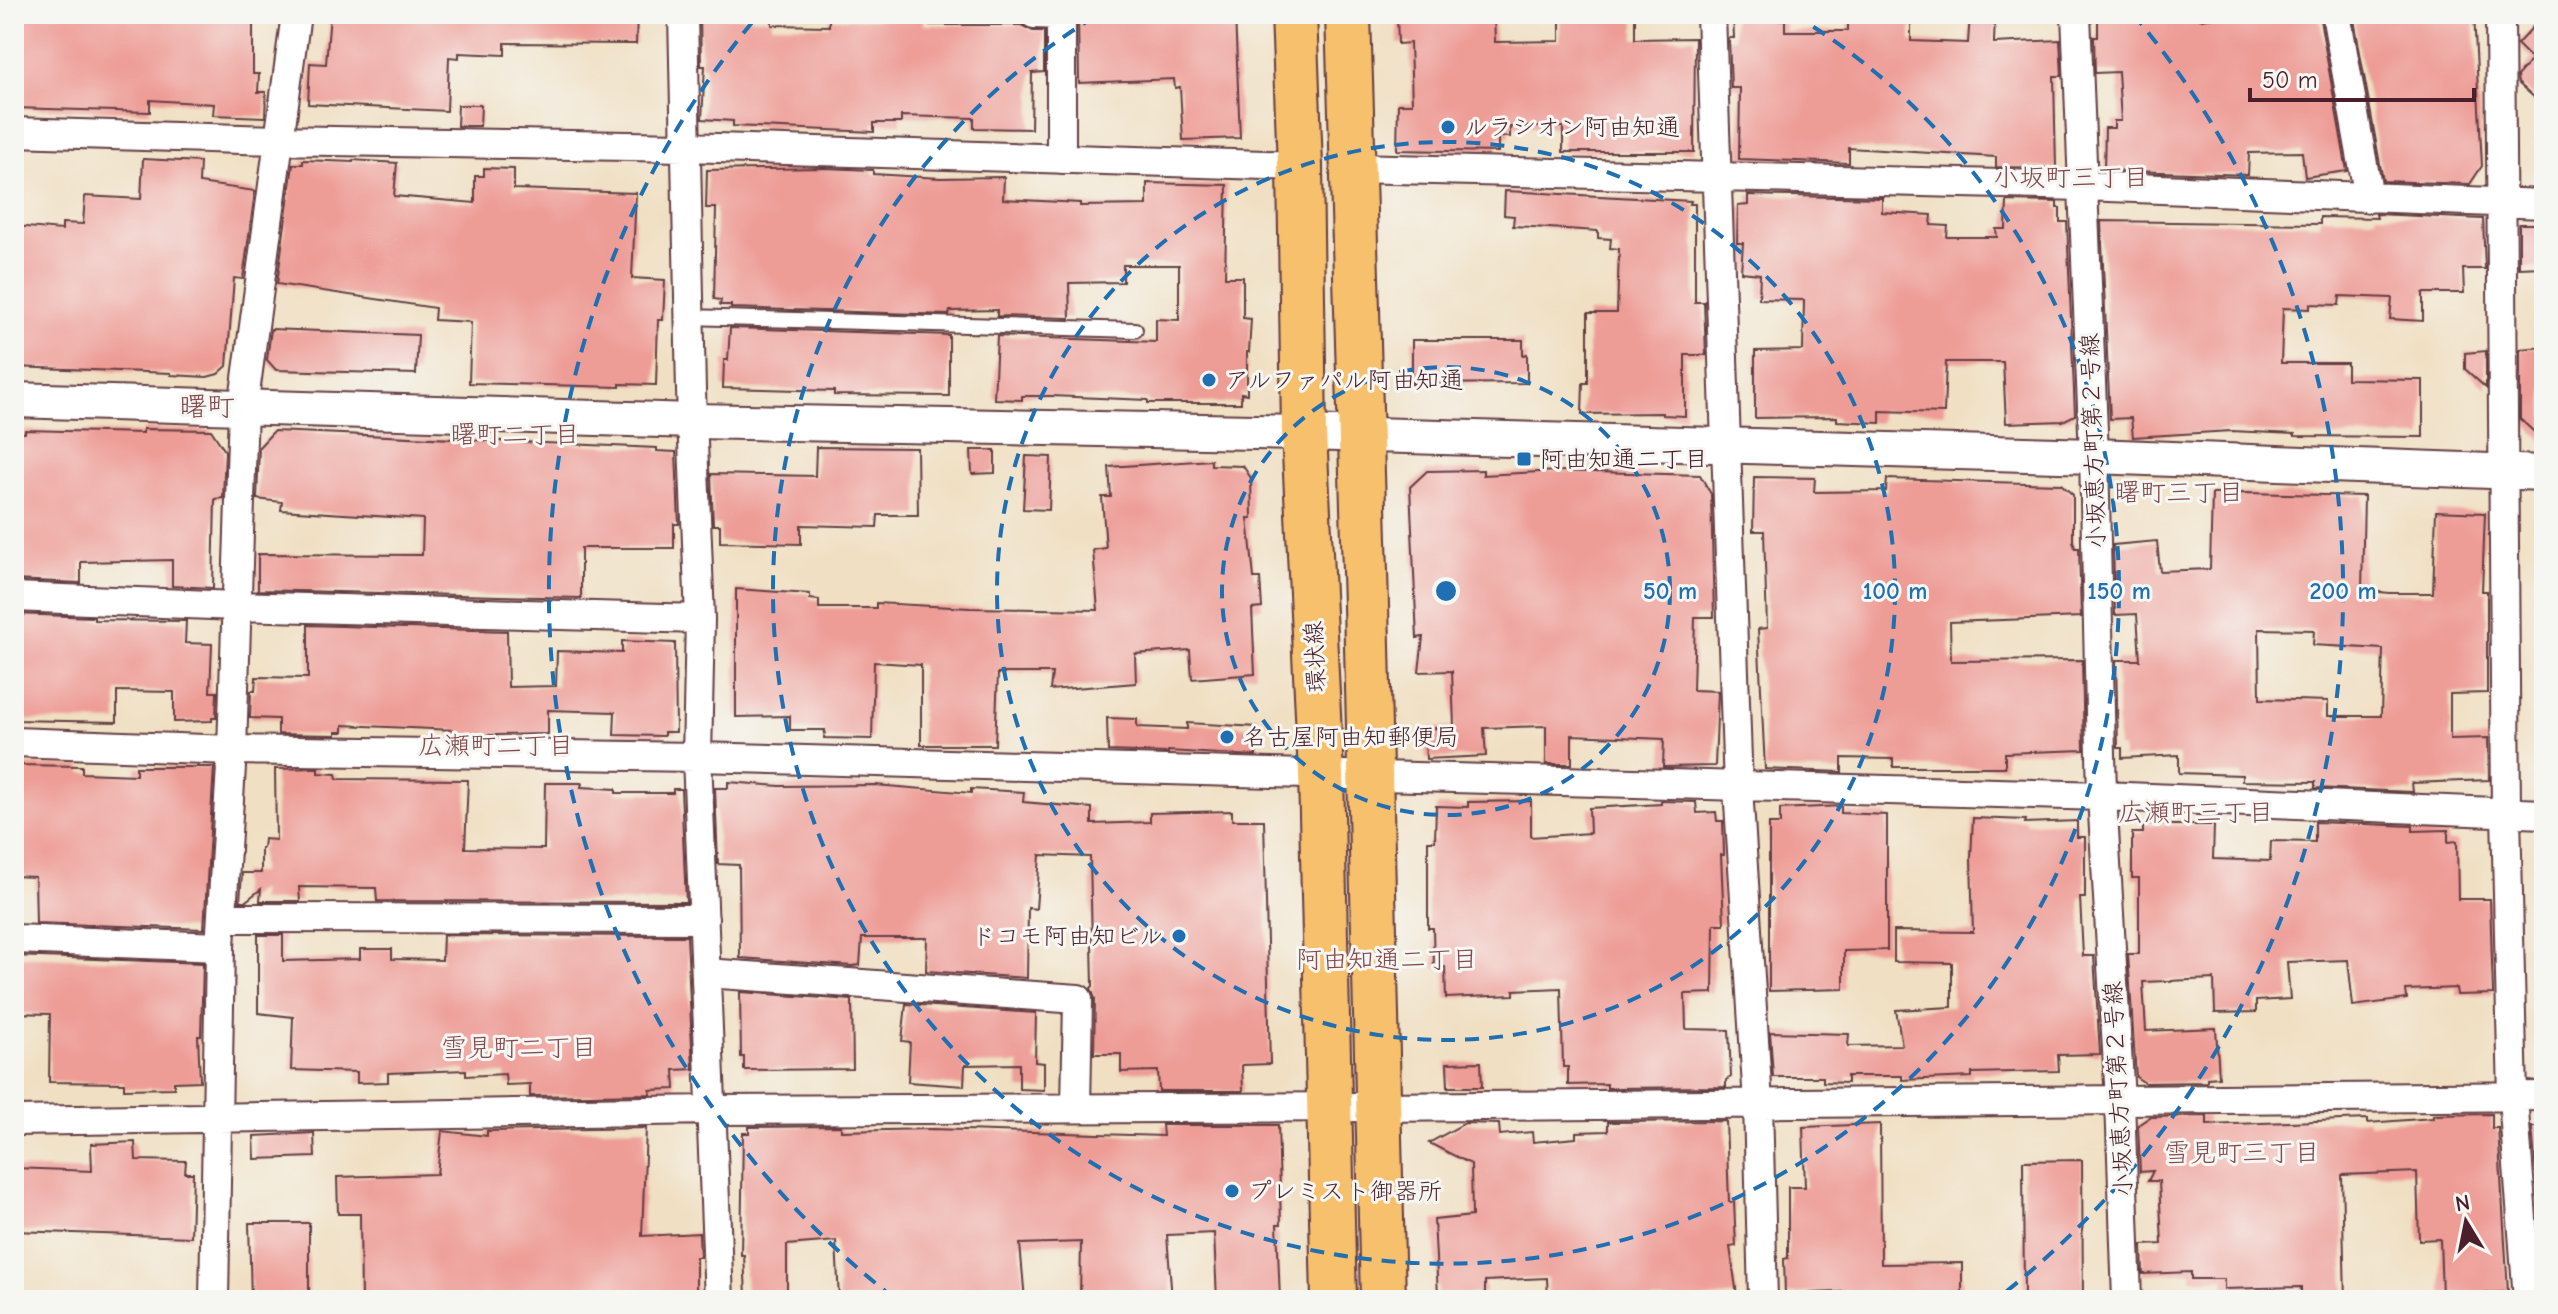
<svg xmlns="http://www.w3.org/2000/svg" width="2558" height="1314" viewBox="0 0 2558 1314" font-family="'Comic Neue','Klee One',sans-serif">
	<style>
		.building { fill: #ee9c96; fill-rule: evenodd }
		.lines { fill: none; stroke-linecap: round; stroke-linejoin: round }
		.service-casing { stroke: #633c42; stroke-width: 18 }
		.minor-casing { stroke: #633c42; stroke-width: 32 }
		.tertiary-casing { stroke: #633c42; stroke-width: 38 }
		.primary-casing { stroke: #633c42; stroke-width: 48 }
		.service { stroke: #fff; stroke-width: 14 }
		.minor { stroke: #fff; stroke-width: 28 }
		.tertiary { stroke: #fff; stroke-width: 34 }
		.primary { stroke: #f7c06c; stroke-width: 44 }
		.ring { fill: none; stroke: #1f6fb2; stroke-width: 4; stroke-dasharray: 14 10 }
		.poi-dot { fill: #1f6fb2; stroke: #f6f6f2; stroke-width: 3 }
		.labels { text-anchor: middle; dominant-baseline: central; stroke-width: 6; stroke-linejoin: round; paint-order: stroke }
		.poi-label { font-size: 24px; fill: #4a1f2b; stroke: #f6f6f2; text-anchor: start }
		.street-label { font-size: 24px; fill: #4a1f2b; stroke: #f6f6f2 }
		.neighbourhood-label { font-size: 26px; fill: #834b50; stroke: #f6f6f2 }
		.quarter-label { font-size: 28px; fill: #834b50; stroke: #f6f6f2 }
		.centre { fill: #1f6fb2; stroke: #f6f6f2; stroke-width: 4 }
		.ring-label { font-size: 24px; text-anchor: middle; font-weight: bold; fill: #1f6fb2; stroke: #f6f6f2; stroke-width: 6; stroke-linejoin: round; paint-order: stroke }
	</style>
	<rect width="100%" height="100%" fill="#f6f6f2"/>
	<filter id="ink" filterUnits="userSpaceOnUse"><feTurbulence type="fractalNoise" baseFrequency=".0125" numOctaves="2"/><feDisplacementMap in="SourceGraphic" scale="16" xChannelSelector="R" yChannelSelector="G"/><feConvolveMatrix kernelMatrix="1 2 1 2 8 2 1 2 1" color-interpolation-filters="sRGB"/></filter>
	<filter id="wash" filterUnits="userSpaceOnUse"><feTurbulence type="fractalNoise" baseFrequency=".006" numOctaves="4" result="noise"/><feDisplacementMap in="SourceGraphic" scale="32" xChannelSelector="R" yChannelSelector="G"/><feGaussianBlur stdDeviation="1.8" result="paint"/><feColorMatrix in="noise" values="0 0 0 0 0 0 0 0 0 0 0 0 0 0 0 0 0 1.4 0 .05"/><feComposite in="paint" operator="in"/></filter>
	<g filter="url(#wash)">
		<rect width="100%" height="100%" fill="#f0dfc2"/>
		<g id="blocks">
			<!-- building -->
			<path class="building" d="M14,14H253V74H259L258,92H266L265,117L213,115L214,104L150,100V112L14,108Z
				M330,14H637L636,44L505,43V55L459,53V58L449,57L447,111L308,104L310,63L326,64Z
				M1078,14H1235L1240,138L1183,140L1180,87L1175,88L1174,79L1079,83Z
				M1397,14H1494L1495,42L1560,41V14H1635V39L1695,38L1694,152H1563V127H1510V137H1498V152L1397,150L1398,104H1412L1410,43L1398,44Z
				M1733,14H1774V20L1785,19V31H1848V14H1911V41L1968,43L1970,14H1995L1994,43L2060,40L2062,76H2054L2056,168L1996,167V157L1849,148V163L1739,159L1740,88H1731L1729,38H1734Z
				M2098,14H2200V19L2237,14H2319L2347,171L2305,177L2302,152L2249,153L2248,175L2104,170L2105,128H2114V121H2121L2118,72L2095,73L2094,37H2098Z
				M2353,14H2474L2482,166L2470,184L2383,181Z
				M700,15L772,19V25L829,26V19H923V25H1021L1033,31H1044V72L1032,73L1031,129L974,128V118L901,116V123H874V132L733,126V121L702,119L705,66H701Z
				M2544,15V106L2518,83L2517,76L2532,59L2517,44Z
				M458,105H481L480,126H457Z
				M143,159L200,162L199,183L255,191L243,279L234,278L227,366L218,374L207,377L171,375V373L14,367V226L62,230V223L83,224L85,196L141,199Z
				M303,160L353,162V160L397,163L394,196L475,203V176H484V168L514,169V189L636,193L632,278L665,280L663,320H658L656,385L620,384V387L469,383L471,322L434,320L435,308L277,284L293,164H303Z
				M824,168L873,170V174L940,178L1004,177L1003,199L1080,203V206L1147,205V183L1227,185L1225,277H1243V318L1251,319L1249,352H1247V394L1241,393V403H1148V400L1051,396H1022V400L994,399L997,336L1156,342V319L1179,320V265H1123V282L1069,283L1070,318L997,316V310L950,311L949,315L731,308V305H720L721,300L714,299L716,208H706L707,170Z
				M1505,191L1691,201L1690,204H1695V302H1704L1706,355H1685V416L1662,415V413L1582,414L1583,383H1588V313H1617L1619,249L1610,248L1611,239L1598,238V231L1513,226L1514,216L1504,215Z
				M1748,195L1882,198V212L1932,215L1931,225L1948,226L1947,237H1997L1996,229H2006L2007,201L2057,202V208H2060V222H2067L2075,415L2063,421L2006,423L2003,362H1946L1944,413L1880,411V423L1837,421V417L1755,418V351L1803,350L1804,300L1759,299L1760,274L1741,272L1743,243H1737L1738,206L1748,205Z
				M2376,214L2483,219L2485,269H2463L2464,293H2423V321L2390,319L2392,298L2340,296L2339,305L2310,304V309L2283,308L2281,363H2347V379L2423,380V437L2295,436V434L2231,431L2133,437L2131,418L2110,419L2101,221L2320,224V217L2377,218Z
				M2519,224H2544V267L2519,268Z
				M730,328L949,335V396L834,395V391L723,388L724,360H728Z
				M271,329L418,335L416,374L276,370L267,360Z
				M1412,340H1523V355L1527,354V383L1412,384Z
				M2544,347V441L2520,419V349Z
				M2486,351V388L2465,369V353Z
				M143,429L211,430L225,451L223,498L215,499L213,588L172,586V560L81,562V583L14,580V432L25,433V430L143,433Z
				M274,431L657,448V451L676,452L679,524H674V548H581V598L258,590V554L422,555L423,519L281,510L282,502L257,499L259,447Z
				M816,447L917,448L918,515H878L877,527L801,525V544L720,542V525H713L711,474L815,476Z
				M971,450H995V473L972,474Z
				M1026,456L1051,457L1049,510L1023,509Z
				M1211,460V465L1243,466L1251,478L1252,518H1248L1254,578H1260L1262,608L1252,609L1255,674L1192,679L1190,650L1135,654L1136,683L1050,690L1052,673H998L995,745H921V665L874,662L872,739L824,738L825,730H790V716L736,717V589L810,594V599L819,600V608H876V603L970,608L1098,610L1093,550L1106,548L1102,497H1111L1109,467Z
				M1483,470V475L1558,471L1700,475L1711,494L1714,617H1695L1693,690L1718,691L1715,766L1663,767L1664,739L1572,735V764H1546V726L1484,728L1486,756L1426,759L1424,729L1454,727L1452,671L1419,672L1423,637L1417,638L1410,487L1427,471Z
				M1754,477L1815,478L1814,492L1886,491L1887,479L2061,484L2073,495V541L2075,548H2079L2081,617L1950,622L1951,661L2082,660L2084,750L2005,753V767H1893V759L1842,758V772L1765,769L1758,629L1767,628L1764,531H1753Z
				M2247,493L2364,496L2362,590L2389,593H2433L2436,511L2485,513L2482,591H2487V693L2450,694V739L2488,738L2489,780L2412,783L2413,792L2315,788V782L2242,781V775L2179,773V755L2122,758V748H2118L2116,660H2140L2137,614L2115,615L2113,545L2157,541L2160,571L2210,569L2212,494ZM2259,629L2314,630L2313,645L2383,649L2381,716H2328V701L2260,699Z
				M14,614L94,617V620L186,621L185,643L212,644L210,692H217L216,718H212V721L174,722V692L117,691V722L14,720Z
				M308,625L507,631L508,687L556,686L557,651L622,653V641L675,643L676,732H664V736L614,735L615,712L548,710V734L454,736V730L343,725V732H336V735L278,734V719L250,718L251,691H255L256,677L308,678Z
				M1107,718L1137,719V727L1187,729V723L1258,727L1256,756L1168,751V753L1108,751Z
				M14,765L82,766V773L136,775V767H214L204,929L36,923L35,877L14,876Z
				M318,768V773L336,774L337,779L468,780L465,848L544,849L545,783H582L581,787L616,789V793H673V789H681L686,902L377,901L376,888L299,887L300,901H260L261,889L246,901H240L242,873H261V848H263L264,839L276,840L275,769Z
				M728,782L780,786L875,785L971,793V789L1024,792L1023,802L1092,808V824L1150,822V813L1232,811V820H1264L1270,1064L1242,1065L1243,1091H1159L1158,1071L1121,1072V1054H1094L1095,999L1091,988L1093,986L1090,857L1040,855L1036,909L1028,908L1027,978L926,971L927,938H862L860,965L852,966L740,958L739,865L718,864L715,788H728Z
				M1531,801V837L1590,833L1589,808L1661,804V801L1696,802L1697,813L1716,812L1717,821H1723L1724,855H1721L1724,924H1714L1713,993L1685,994L1686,1029L1729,1030L1731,1077L1726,1080V1087L1607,1088V1084L1568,1085V1067H1563L1561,988L1514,990V995L1446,998L1445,967L1434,968L1433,928H1428V841H1435L1436,806L1468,807V802Z
				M1841,806V813L1887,815V950L1844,951V989L1769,991V824H1780V809Z
				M1973,818L2026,820L2025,823L2077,821V837H2085V898H2080L2083,956H2094L2100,1054L2058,1055L2059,1071L1972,1073V1077L1902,1080V1076H1847V1083L1823,1082V1077H1773L1770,1032L1849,1034L1848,1046L1902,1045L1896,1010L1952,1007V963L1894,962V931L1973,932L1971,858Z
				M2315,822L2413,826V831L2448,830V842L2457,841L2458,899H2490L2493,994L2457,995L2456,988L2406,990L2407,999L2353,1006L2348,960L2287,962L2290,999L2256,1001V1012L2215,1013L2214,979L2143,982L2146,1031L2216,1028L2219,1077L2207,1078V1082L2145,1083L2136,1077L2128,954H2139V878H2132V833H2143V825H2214L2213,859L2270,861L2271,841L2315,842Z
				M258,935H283V961L360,959V949H392V959L442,960L443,935L687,936L693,1069L674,1070L675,1089L650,1090L651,1094L530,1096V1084L506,1085L505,1074L466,1076V1070L388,1073V1082L357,1083V1072L291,1070L293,1017L258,1013Z
				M14,956L203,963L201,1036H198L200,1081L174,1082V1088L124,1089V1083L49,1082L50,1014L14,1013Z
				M740,992L852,1000L853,1069L744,1070V1057H741Z
				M906,1004L1036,1013L1035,1062L1044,1063V1090L1019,1089V1064L965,1065L964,1086L908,1082L910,1042L902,1041Z
				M1481,1062L1482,1087H1448L1447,1063Z
				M2492,1114V1128H2498L2508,1292L2442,1295L2440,1239L2419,1240L2417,1172L2342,1175L2345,1300H2301V1287L2224,1289V1279H2191V1272L2143,1274L2142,1245L2162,1244L2159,1181H2148L2153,1171L2140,1172L2138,1125L2150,1117L2207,1116V1125L2368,1119V1123L2433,1118V1115Z
				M1726,1121L1729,1202H1734L1736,1246L1730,1247L1737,1295L1699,1300H1548L1547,1278L1485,1281V1294L1438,1295L1434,1220L1472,1216L1471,1164L1429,1143L1465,1123L1499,1124L1500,1135L1532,1132L1533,1142L1576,1138V1132L1608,1131V1122Z
				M1880,1124L1881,1264L1962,1263V1300H1866L1865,1291L1785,1294L1784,1259L1788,1258V1187H1805L1803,1127Z
				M1162,1125H1278L1281,1224H1277L1280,1300H1217L1214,1233L1167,1235L1172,1300H1080L1081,1242L1020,1244L1025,1300H839L836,1241L787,1245V1300H761L760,1295H746L744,1255H741L743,1133H749V1127L841,1126V1131L932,1129L1163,1136Z
				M2532,1127H2544V1172H2536Z
				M646,1128L642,1236L699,1233L700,1257H696V1300H361L360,1214H338L337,1177L437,1174L442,1131L487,1136V1131Z
				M314,1133L315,1157L255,1159L254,1136Z
				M135,1142L136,1160L186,1161L185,1173H193L191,1237L14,1231V1168L92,1171L91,1144Z
				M2082,1160L2083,1300H2024L2023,1161Z
				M249,1223H309V1300H251Z"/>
		</g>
	</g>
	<g filter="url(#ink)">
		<use href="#blocks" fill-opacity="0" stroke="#633c42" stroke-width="2"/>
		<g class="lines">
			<!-- service casing -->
			<g class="service-casing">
				<path id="service" d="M689,317L1135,330"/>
			</g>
			<!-- minor casing -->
			<g class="minor-casing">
				<path id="minor" d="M683,14L691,391L700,619L697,757L719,1300
					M1034,14L1061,15
					M1061,14V159
					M1711,14L1738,788L1758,1103L1763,1300
					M2076,14L2094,456L2102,796L2120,1100L2127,1300
					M2336,14L2369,198
					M2500,14L2506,813L2513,1097L2528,1300
					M14,132L277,140L685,147L1300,166
					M1353,168L2083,186L2544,204
					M14,597L236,606L700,619
					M14,742L232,750L697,757L2102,796L2544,814
					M222,918L704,919
					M14,939L220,947
					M706,973L1078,999L1076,1108
					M14,1121L713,1110L1379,1107L2544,1096
					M214,1300L220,947L232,750L243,408L296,14"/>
			</g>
			<!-- tertiary casing -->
			<g class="tertiary-casing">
				<path id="tertiary" d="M14,400L693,421L1304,433L2094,456L2544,473"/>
			</g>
			<!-- primary casing -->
			<g class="primary-casing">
				<path id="primary" d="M1294,14L1300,166L1304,433L1321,774L1334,1300
					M1348,14L1366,605L1383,1300"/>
			</g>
			<!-- service -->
			<use href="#service" class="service"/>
			<!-- minor -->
			<use href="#minor" class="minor"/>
			<!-- tertiary -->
			<use href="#tertiary" class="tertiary"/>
			<!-- primary -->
			<use href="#primary" class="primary"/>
		</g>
	</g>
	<!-- distance rings -->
	<g class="ring">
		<circle cx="1446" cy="591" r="224"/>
		<circle cx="1446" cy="591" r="449"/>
		<path d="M1793 14A673 673 0 1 1 1099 14"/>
		<path d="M894 1298A897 897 0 0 1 759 14M2133 14A897 897 0 0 1 1998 1298"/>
	</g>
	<!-- markers -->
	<g class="poi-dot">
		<circle cx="1448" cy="127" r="8"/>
		<circle cx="1209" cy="380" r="8"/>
		<rect x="1516" y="451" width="16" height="16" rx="4"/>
		<circle cx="1227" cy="737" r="8"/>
		<circle cx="1179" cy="936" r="8"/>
		<circle cx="1232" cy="1191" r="8"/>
	</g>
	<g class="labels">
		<!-- poi labels -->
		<g class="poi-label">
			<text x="1464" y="127">ルラシオン阿由知通</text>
			<text x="1225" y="380">アルファパル阿由知通</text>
			<text x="1540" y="459">阿由知通二丁目</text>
			<text x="1243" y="737">名古屋阿由知郵便局</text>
			<text x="1163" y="936" text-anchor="end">ドコモ阿由知ビル</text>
			<text x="1248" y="1191">プレミスト御器所</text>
		</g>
		<!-- street labels -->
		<g class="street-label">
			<text transform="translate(2093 441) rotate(-92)">小坂恵方町第２号線</text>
			<text transform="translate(1315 657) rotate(-93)">環状線</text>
			<text transform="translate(2118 1089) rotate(-93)">小坂恵方町第２号線</text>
		</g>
		<!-- neighbourhood labels -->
		<g class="neighbourhood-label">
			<text x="2071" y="178">小坂町三丁目</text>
			<text x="515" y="435">曙町二丁目</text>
			<text x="2179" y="493">曙町三丁目</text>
			<text x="496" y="746">広瀬町二丁目</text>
			<text x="2196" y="813">広瀬町三丁目</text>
			<text x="1387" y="960">阿由知通二丁目</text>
			<text x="519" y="1048">雪見町二丁目</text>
			<text x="2242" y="1153">雪見町三丁目</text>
		</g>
		<!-- quarter labels -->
		<g class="quarter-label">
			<text x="207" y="407">曙町</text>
		</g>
	</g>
	<circle cx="1446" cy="591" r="12" class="centre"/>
	<g class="ring-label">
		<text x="1670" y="599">50 m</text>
		<text x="1895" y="599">100 m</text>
		<text x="2119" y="599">150 m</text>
		<text x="2343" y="599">200 m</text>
	</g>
	<!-- margin -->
	<rect width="2558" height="1314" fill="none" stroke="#f6f6f2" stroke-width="48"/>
	<!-- north arrow -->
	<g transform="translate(2466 1222) rotate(350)" stroke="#f6f6f2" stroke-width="6" paint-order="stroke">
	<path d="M0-6L14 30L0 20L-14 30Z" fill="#4a1f2b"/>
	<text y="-12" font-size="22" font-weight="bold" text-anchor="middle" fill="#4a1f2b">N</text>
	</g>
	<!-- scale -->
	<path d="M2250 88v12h224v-12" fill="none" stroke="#4a1f2b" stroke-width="4"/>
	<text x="2262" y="88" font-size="24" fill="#4a1f2b" stroke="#f6f6f2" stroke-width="6" paint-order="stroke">50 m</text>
</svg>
